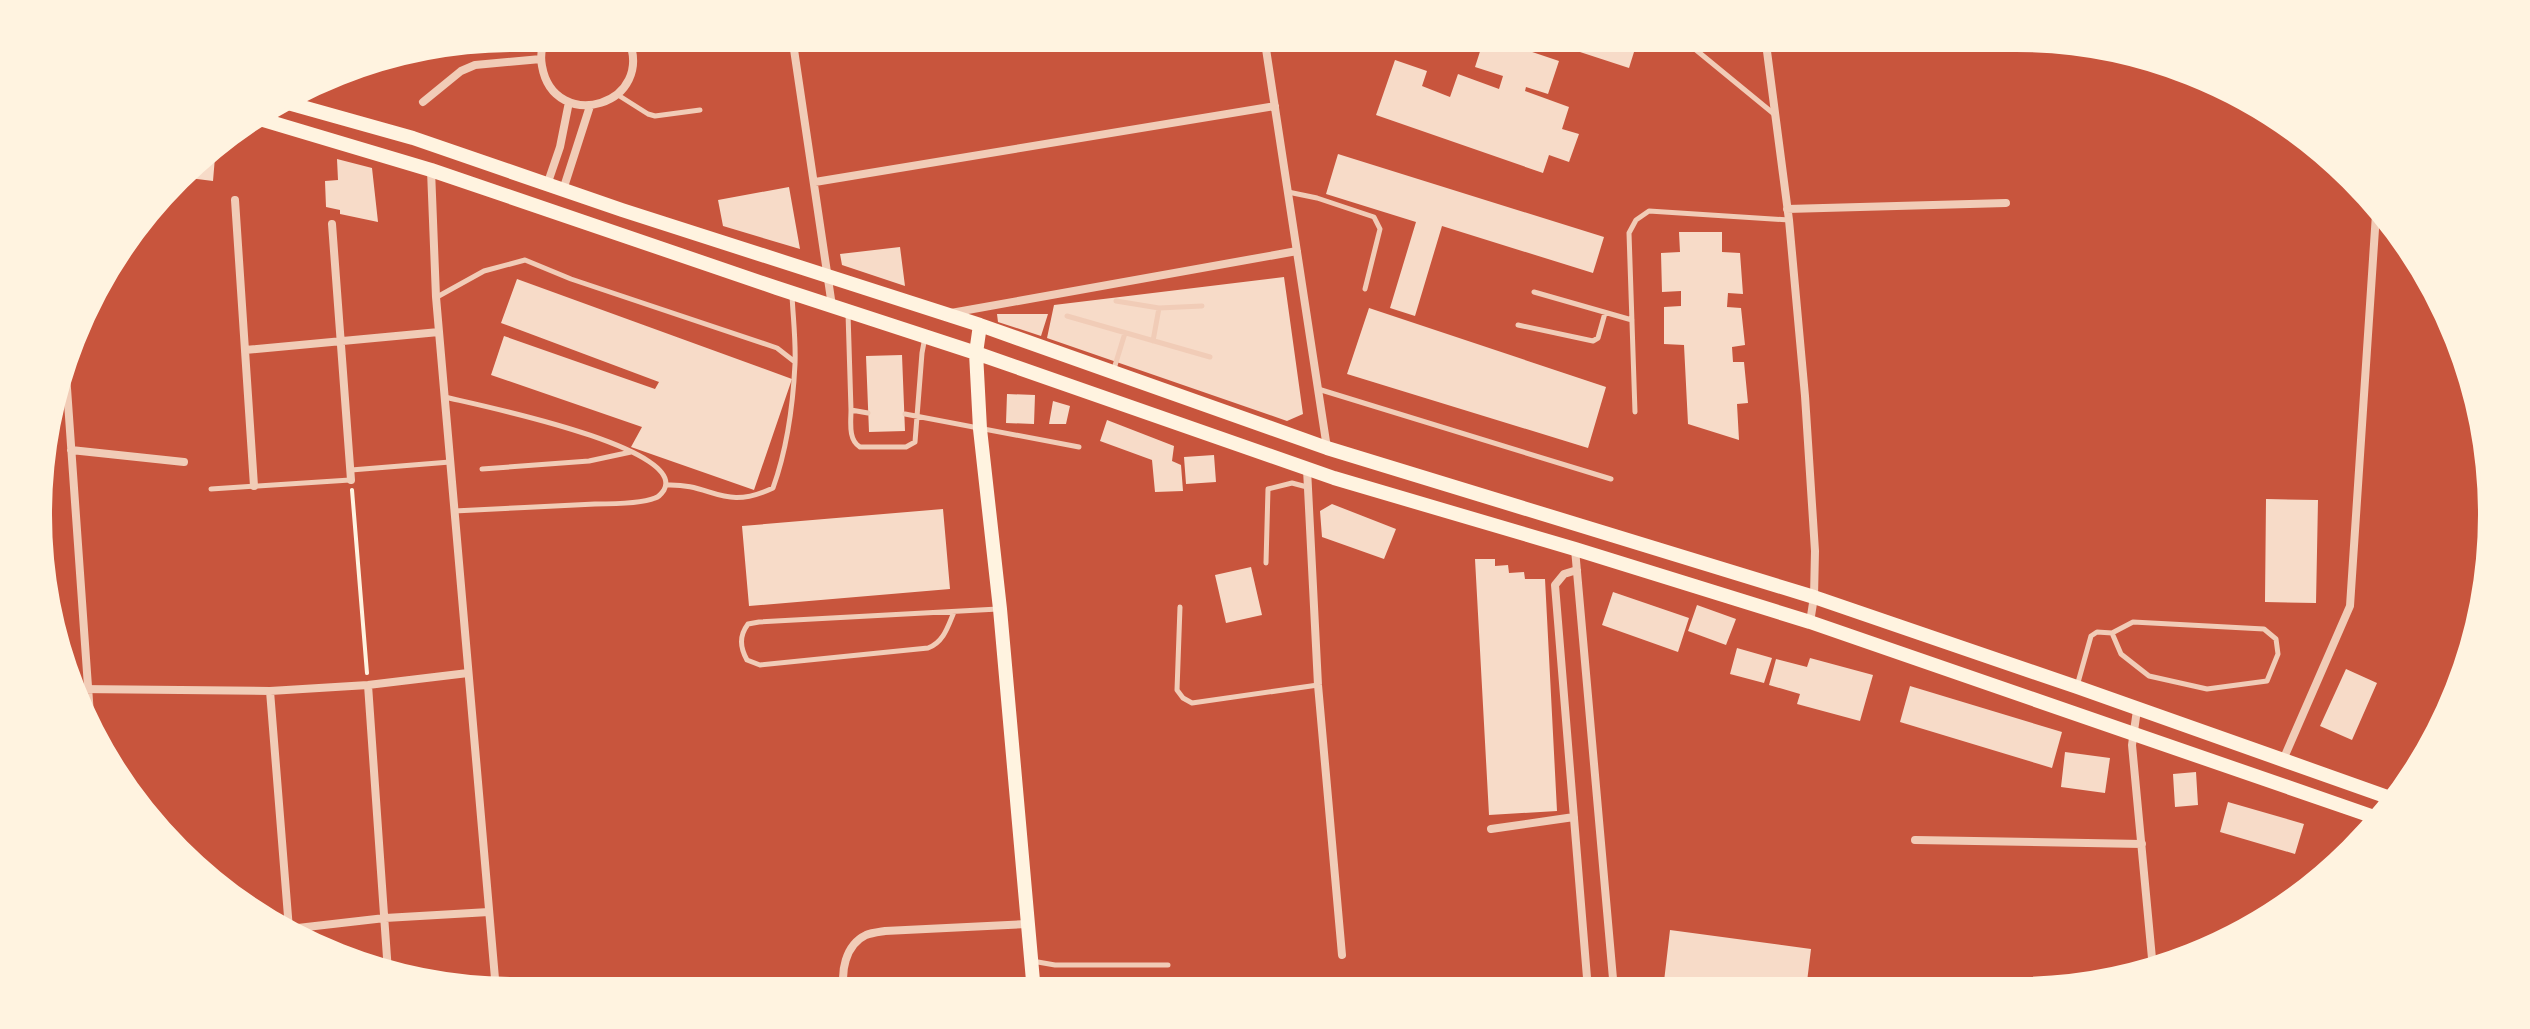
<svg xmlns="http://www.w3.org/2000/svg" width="2530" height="1029" viewBox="0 0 2530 1029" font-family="'Fira Sans Condensed',sans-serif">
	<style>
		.building { fill: #f7dbc8 }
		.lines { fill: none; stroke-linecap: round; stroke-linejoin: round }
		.path { stroke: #fff3e0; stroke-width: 4 }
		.service { stroke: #f1ccb7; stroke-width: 5 }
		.minor { stroke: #f1ccb7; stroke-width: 8 }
		.secondary { stroke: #fff3e0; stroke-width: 14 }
		.rim { fill: none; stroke: #fff3e0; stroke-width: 4 }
	</style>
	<rect width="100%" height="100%" fill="#c8553d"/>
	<!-- building -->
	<path class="building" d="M1485,36L1559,61L1548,94L1526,87L1525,91L1569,107L1562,129L1579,134L1569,162L1549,155L1543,173L1376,115L1395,60L1427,71L1422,86L1450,97L1458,74L1499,89L1503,76L1475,67Z
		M1531,36H1639L1629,68Z
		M216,145L213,181L181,177L199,154Z
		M1338,154L1604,237L1593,273L1442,226L1415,316L1390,308L1416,222L1326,194Z
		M337,159L372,168L378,222L340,214V210L326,207L325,181L338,180Z
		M789,187L800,249L723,226L718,200Z
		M1679,232H1722V252L1740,253L1743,294L1728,293L1727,307L1741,308L1745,345L1732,347L1733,362H1744L1748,403L1737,404L1739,440L1688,424L1684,345L1664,344V307L1681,306V291L1662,292L1661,253L1680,252Z
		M900,247L905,286L842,265L840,254Z
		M1284,277L1303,414L1287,421L1047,338L1054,305Z
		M517,279L792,379L754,490L631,447L642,427L491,375L504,336L655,389L659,382L501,323Z
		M1369,308L1606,387L1588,448L1347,374Z
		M997,314H1048L1041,336L998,322Z
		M902,355L905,431L869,432L866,356Z
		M1007,394L1035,395L1034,424L1006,423Z
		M1053,401L1070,406L1066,424H1049Z
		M1107,420L1174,446L1172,461L1181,465L1183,491L1155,492L1152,460L1100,441Z
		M1214,455L1216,482L1186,484L1184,457Z
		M2266,499L2318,500L2316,603L2265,602Z
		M1332,504L1396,529L1384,559L1322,537L1320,511Z
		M943,509L950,589L749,606L742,526Z
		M1475,559H1495V566L1508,565L1509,573L1524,572L1525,579H1545L1557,811L1489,815Z
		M1251,567L1262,615L1226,623L1215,575Z
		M1613,592L1689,618L1678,652L1602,625Z
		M1697,605L1736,619L1726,645L1688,631Z
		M1737,648L1772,658L1764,683L1730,674Z
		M1810,658L1873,675L1860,721L1797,704L1800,694L1769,685L1776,659L1807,667Z
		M2346,669L2377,683L2352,740L2320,726Z
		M1910,686L2062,732L2052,768L1900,722Z
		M2065,752L2110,758L2105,793L2061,787Z
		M2196,772L2198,805L2175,807L2173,774Z
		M2228,802L2304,824L2295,854L2220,832Z
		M1670,930L1811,949L1806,990H1663Z"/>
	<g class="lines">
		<!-- path -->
		<path class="path" d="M352,490L367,673"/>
		<!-- service -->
		<path class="service" d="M1679,36L1774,114
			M618,95L648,114L655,116L700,110
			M1288,192L1317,198L1374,217L1380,229L1365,289
			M1534,292L1632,320
			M437,297L484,271L525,260L571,279L777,348L795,362
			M1116,301L1159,308L1202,306
			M848,313L851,410L868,413
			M1067,316L1210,357
			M1518,325L1593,341L1598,338L1605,313
			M1153,341L1159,308
			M1113,372L1125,333
			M1318,389L1611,479
			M445,397C473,404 688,447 664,490C662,493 659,497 655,498C641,504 611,504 595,504C548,506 501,509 454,511
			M851,410C851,422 848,440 860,447H906L915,442L922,353L925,337
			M1635,412L1629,233L1636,220L1649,211L1789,220
			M905,414L1079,447
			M482,469L589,461L631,452
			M351,470L450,462
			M666,485C713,483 722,512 773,488C787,449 793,405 795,364C796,341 793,317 792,295
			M211,489L350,480
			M1266,563L1268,489L1292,483L1307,487
			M1180,607L1177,690L1183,698L1192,703L1318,685
			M954,612C948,626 944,642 928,648L760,665L747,660C740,647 739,636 748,624L759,622L998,609
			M2077,686L2091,636L2097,632L2112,633L2133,622L2264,629L2276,639L2278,654L2267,681L2207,689L2149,676L2121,654L2112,633
			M1032,961L1055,965H1168"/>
		<!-- minor -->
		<path class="minor" d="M547,36C542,45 540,56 542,66C554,135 659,105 627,36
			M792,36L832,306
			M1264,36L1327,448
			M1765,36L1789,220L1805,396L1815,551L1814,597L1810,622
			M423,102L461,71L475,65L541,59
			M431,170L436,297L496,990
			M815,182L1275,106
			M547,185L560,147L569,102
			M563,190L590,106
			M235,200L254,486
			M1787,209L2006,203
			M332,224L351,480
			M951,313L1297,251
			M245,350L439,332
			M66,374L90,715
			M71,450L184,462
			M1307,469L1318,685L1342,955
			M1575,549L1614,990
			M1577,570L1564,574L1555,585L1588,990
			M368,685L388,972
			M79,689L270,691L368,685L468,673
			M270,691L289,929
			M2137,710L2132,745L2153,969
			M2283,760L2350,606L2376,214
			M1491,829L1574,817
			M1915,840L2142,844
			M289,929L385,918L489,912
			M607,983L608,993
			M845,992C840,973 845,945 866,935C871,933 879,932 885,931L1027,924"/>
		<!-- secondary -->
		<path class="secondary" d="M288,103L413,138L622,210L980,325L1327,448L1814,597L2077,687L2396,800
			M260,119L431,170L777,288L976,353L1334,478L1575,549L1810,622L2380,819
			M980,325L976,353L980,429L1000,609L1034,992"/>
	</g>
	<!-- crop -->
	<path d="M0 0H2530V1029H0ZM514 50H2016A464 464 0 0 1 2480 514V515A464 464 0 0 1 2016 979H514A464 464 0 0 1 50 515V514A464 464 0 0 1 514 50Z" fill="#fff3e0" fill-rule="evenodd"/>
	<path class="rim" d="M514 50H2016A464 464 0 0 1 2480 514V515A464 464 0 0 1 2016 979H514A464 464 0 0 1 50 515V514A464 464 0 0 1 514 50Z"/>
</svg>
